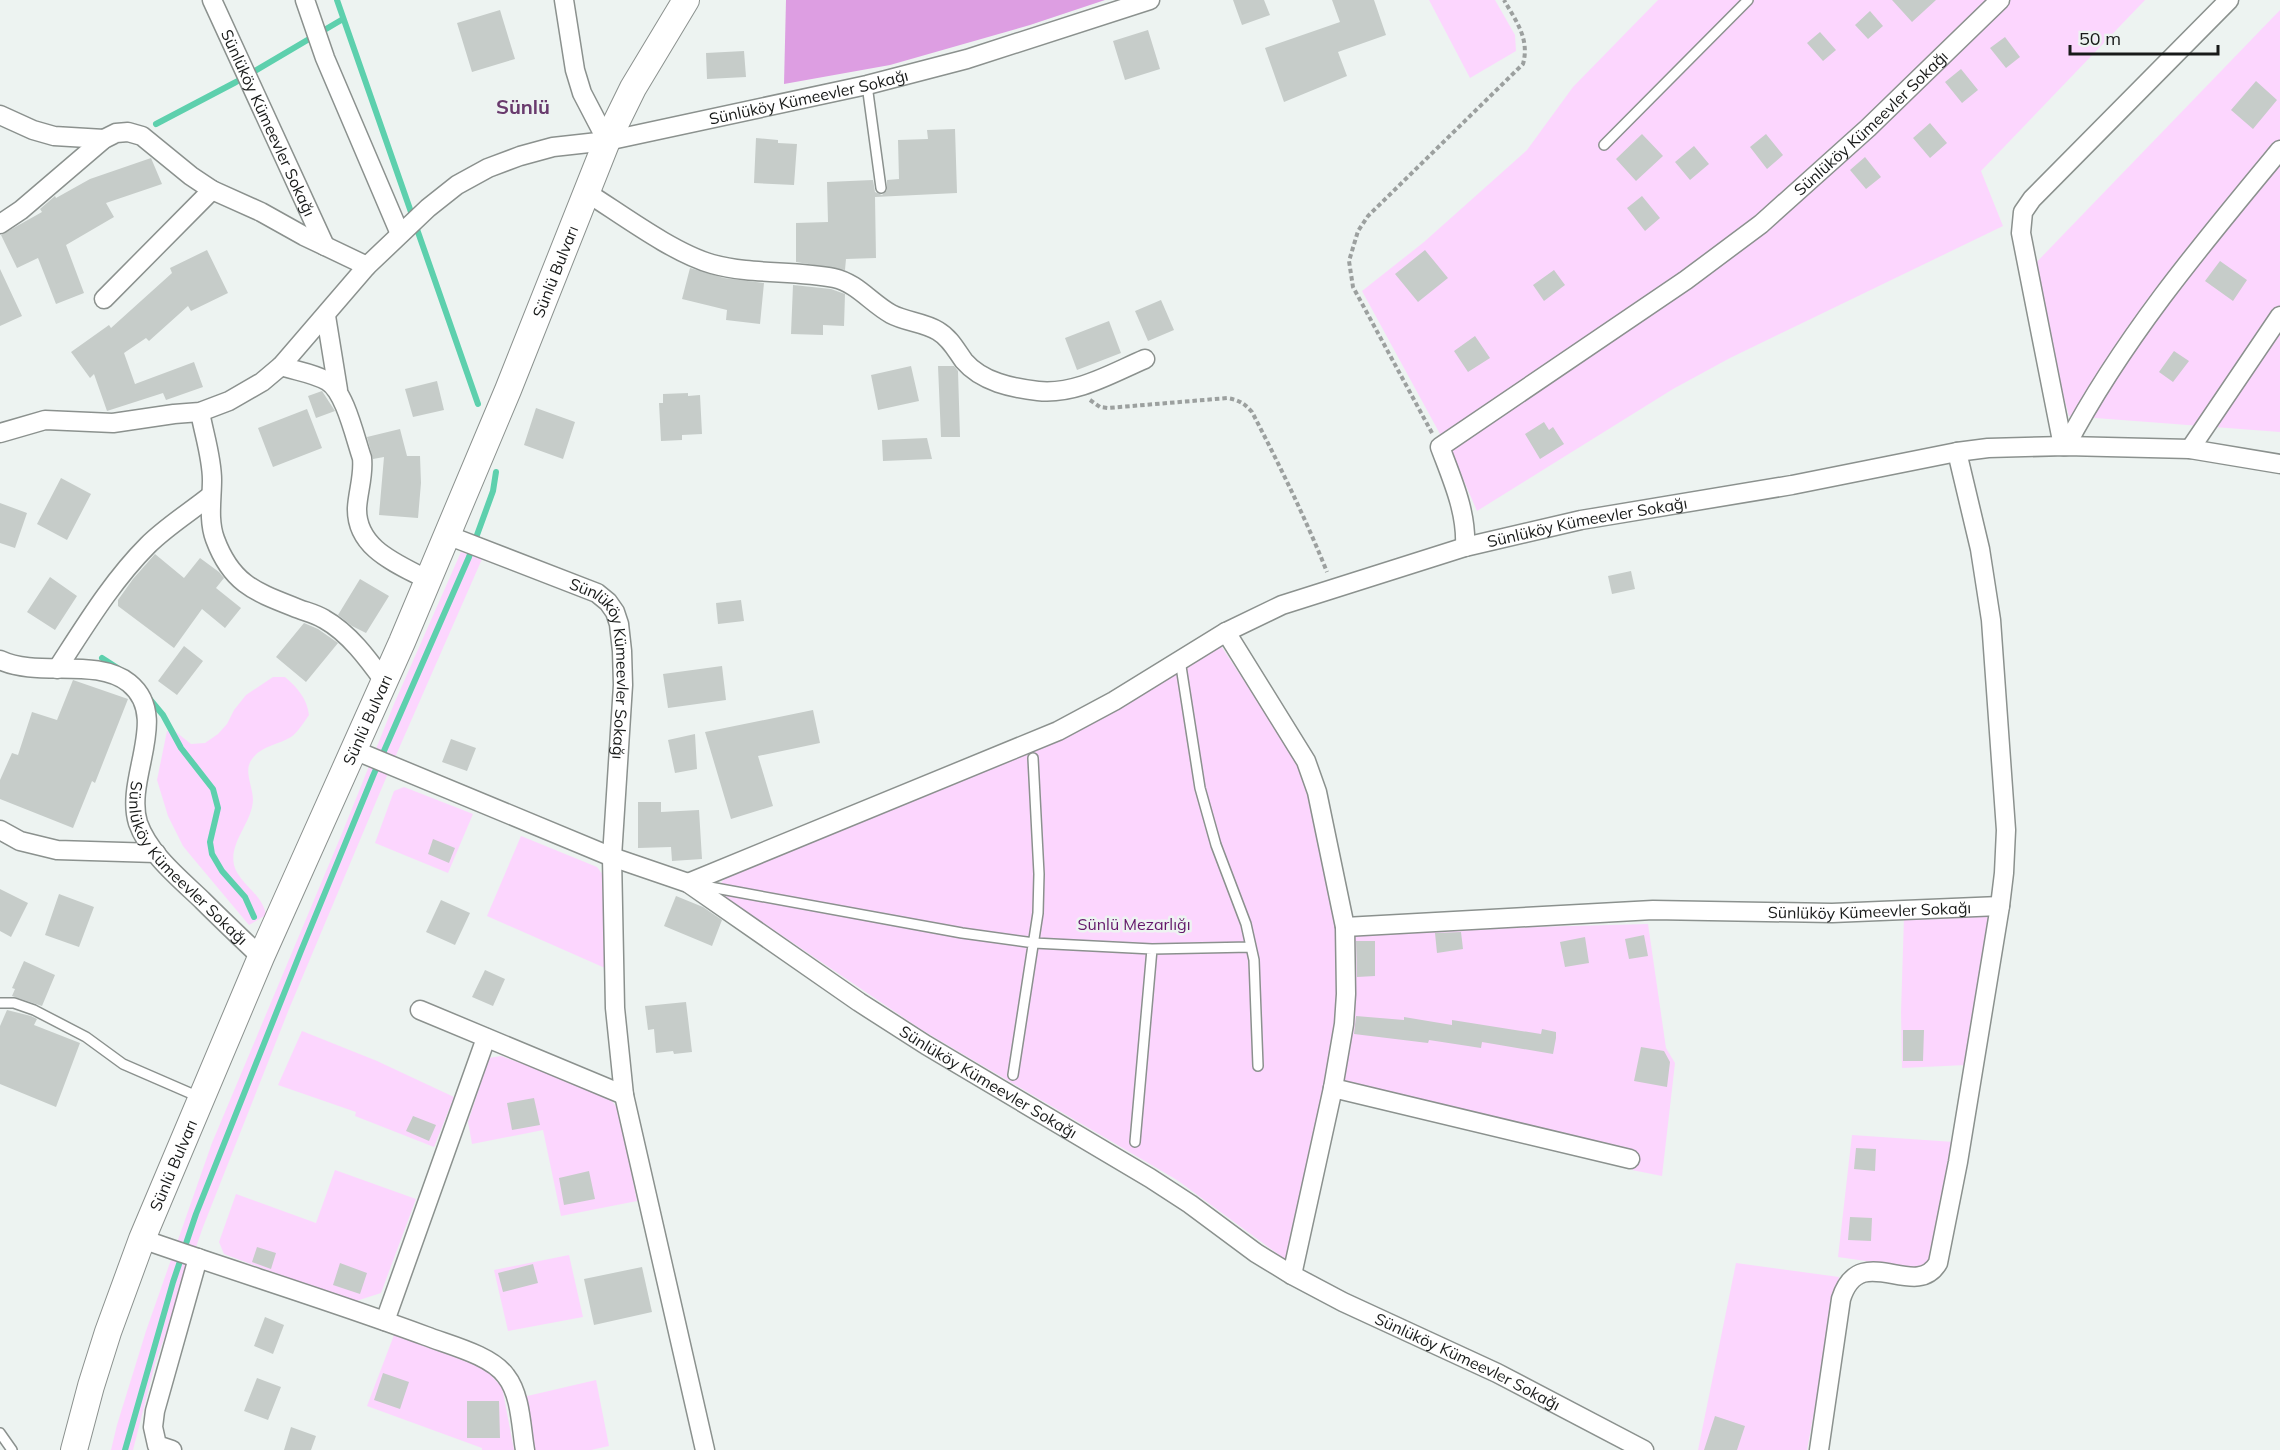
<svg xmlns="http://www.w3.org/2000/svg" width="2280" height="1450" viewBox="0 0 2280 1450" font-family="Mulish,sans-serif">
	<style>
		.green { fill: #fcd6fe }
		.forest { fill: #dd9ee2 }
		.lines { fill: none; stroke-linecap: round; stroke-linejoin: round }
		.stream { stroke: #5dd0ad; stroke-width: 6 }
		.building { fill: #c6ccc9 }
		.service-casing { stroke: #8b918e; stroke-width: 12 }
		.minor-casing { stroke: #8b918e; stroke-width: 21 }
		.secondary-casing { stroke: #8b918e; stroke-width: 28 }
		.path { stroke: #9ca09f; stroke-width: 4; stroke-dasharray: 4.5 3; stroke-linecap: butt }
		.service { stroke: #fff; stroke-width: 9 }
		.minor { stroke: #fff; stroke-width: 18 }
		.secondary { stroke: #fff; stroke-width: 26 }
		.labels { text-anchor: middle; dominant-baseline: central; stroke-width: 5; stroke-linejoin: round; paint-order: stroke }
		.street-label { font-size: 16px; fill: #181a19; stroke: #edf3f1 }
		.park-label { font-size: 16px; fill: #621669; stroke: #edf3f1 }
		.quarter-label { font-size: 20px; font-weight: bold; fill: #693a6d; stroke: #edf3f1 }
	</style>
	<rect width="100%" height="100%" fill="#edf3f1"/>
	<!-- green -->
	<path class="green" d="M1429,0H1495L1515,35L1516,51L1470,78Z
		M1658,0H2145L1981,171L2003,226L1730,358L1673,389L1477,511L1451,451L1440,434L1362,291L1424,242L1527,150L1573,87Z
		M2280,10V432L2069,416L2029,270Z
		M461,552L482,559L386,778L289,1009L203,1227L155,1364L133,1450H111L117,1425L146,1331L212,1143L343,831L394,704Z
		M1221,646L1302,768L1310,794L1326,865L1335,926L1338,1011L1294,1240L1286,1260L1177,1180L922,1030L716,891L725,877L1104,716Z
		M273,677H285C298,688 307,699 309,715C304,722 298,732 291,737C278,745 261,746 252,759C243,771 253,786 253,800C252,823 229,842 234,865C239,884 262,893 266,915L249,925L192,857L183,846L168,816L157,780L167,731L176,732L191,744L205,743L218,734L227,724L234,710L246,695Z
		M404,787L473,814L448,873L375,843L394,791Z
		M521,836L597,867L606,879L605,968L487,916Z
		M1990,915L1966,1065L1902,1068L1901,1012L1904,917Z
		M1648,924L1666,1048L1675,1063L1662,1176L1632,1170L1636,1153L1339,1083L1350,936L1464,929Z
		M302,1031L377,1061L454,1097L434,1147L355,1116L356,1112L278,1085Z
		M501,1056L607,1094L619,1111L637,1201L561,1216L543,1130L472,1144L468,1122L489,1058Z
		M1852,1135L1954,1142L1931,1257L1926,1266L1914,1268L1838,1257Z
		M335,1170L416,1199L381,1293L353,1302L224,1254L219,1242L236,1194L316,1223Z
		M569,1255L583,1317L508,1331L494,1270Z
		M1736,1263L1839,1277L1807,1450H1698Z
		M394,1335L484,1368L502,1387L514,1450H482V1448L367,1406Z
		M596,1380L609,1446L591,1450H533L523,1397Z"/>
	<!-- forest -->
	<path class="forest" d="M786,0H1105L1030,25L890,65L784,84Z"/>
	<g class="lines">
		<!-- stream -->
		<path class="stream" d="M337,0L478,404
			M156,124L236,82L343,19
			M102,658L119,669
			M148,697L163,715L181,748L213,789L218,808L210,842L212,854L222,871L245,897L254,917
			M125,1450L173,1282L196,1214L301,951L373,776L469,557L493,491L496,472"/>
	</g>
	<!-- building -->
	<path class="building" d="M1233,0H1264L1270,15L1242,25Z
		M1332,0H1374L1386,35L1338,52L1347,76L1284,102L1265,48L1340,22Z
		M1892,0H1936L1912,22Z
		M500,10L515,59L472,72L457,23Z
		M1870,11L1883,26L1868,39L1855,25Z
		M1148,30L1160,69L1125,80L1113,41Z
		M1820,32L1836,50L1823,61L1807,43Z
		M2005,37L2020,57L2006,68L1990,48Z
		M744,51L746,77L707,79L706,53Z
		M1961,69L1978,90L1962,103L1945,82Z
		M2256,81L2277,100L2253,129L2231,110Z
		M1930,123L1947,143L1930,158L1913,138Z
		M955,129L957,193L875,197L876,258L846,259L845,270L796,262V223L828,222L827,182L873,180L875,192L882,195L887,190V180L899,179L898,140L928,139L927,130Z
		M1642,134L1663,156L1636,181L1616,159Z
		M1766,134L1783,155L1767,169L1750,147Z
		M756,138L778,140V143L797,144L794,185L754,183Z
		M1694,146L1709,164L1690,180L1675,162Z
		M1865,157L1881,177L1866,189L1850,170Z
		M151,158L162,184L106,203L114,217L66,245L84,293L56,304L38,258L17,268L1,235L42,212L40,209L55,196L56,198L90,179Z
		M1642,196L1660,218L1645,231L1627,208Z
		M207,250L228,293L191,311L188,306L149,341L146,338L124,353L135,384L194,362L203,387L166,400L163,393L107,411L94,374L90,378L71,352L109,325L111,328L172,273L170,268Z
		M1425,250L1448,278L1418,302L1395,274Z
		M2220,261L2247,280L2233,301L2205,281Z
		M690,268L724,278L764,283L760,324L726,320L727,310L682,299Z
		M0,269L22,316L0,326Z
		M1554,270L1565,285L1544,301L1533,285Z
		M793,285L831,289L845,294L844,326L823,325V335L791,334Z
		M1161,300L1174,330L1148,341L1135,311Z
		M1109,321L1121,353L1077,370L1065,338Z
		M1475,336L1490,358L1468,372L1454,351Z
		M2174,351L2189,361L2173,382L2159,372Z
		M911,366L919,401L878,410L871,375Z
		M938,366H954L958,371L960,437H941Z
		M437,381L444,410L413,417L405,389Z
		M322,391L335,411L316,418L308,396Z
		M688,393V396L700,395L702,434L682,435V440L661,441L659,403H663V394Z
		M536,408L575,422L563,459L524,445Z
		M307,409L322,448L273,467L258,428Z
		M1544,422L1549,430L1553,427L1564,444L1540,459L1525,434Z
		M400,429L407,456H420L421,483L418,518L379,515L384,457L373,459L367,437Z
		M927,438L932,459L883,461L882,440Z
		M61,478L91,494L67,540L37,524Z
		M0,503L27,513L15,548L0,543Z
		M155,554L184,578L200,558L219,572L224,578L216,588L241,608L225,628L202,609L174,648L118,606V600L133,579Z
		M1631,571L1635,589L1612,594L1608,576Z
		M50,577L77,596L55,630L27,612Z
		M360,579L389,596L366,633L352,626L338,615Z
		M741,600L744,621L718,624L716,603Z
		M304,623L318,629L338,643L306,682L276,657Z
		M184,646L203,661L177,695L158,681Z
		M722,666L726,700L668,708L663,674Z
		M73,680L128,699L95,783L92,781L73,828L0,799V780L12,753L18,755L32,712L57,720Z
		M813,710L820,743L758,756L773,806L731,819L705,732Z
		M695,734L697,769L675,773L668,740Z
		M451,739L476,748L467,771L442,762Z
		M638,802H661V812L699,810L702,859L672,861L671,847L638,848Z
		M433,839L455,848L449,863L428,854Z
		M0,889L28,903L11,937L0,931Z
		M59,894L94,907L79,947L45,935Z
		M676,896L703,907L722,920L712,946L664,926Z
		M441,900L470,913L455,945L426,932Z
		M1461,932L1463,949L1437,953L1435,933Z
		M1644,935L1648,956L1629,959L1625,939Z
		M1585,937L1589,963L1565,967L1560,942Z
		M1356,941H1375V976L1357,977Z
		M24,961L55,975L42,1006L12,996L15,989L12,988Z
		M485,970L505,979L493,1006L472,997Z
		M686,1002L692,1052L674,1054L673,1051L656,1053L654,1029L648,1030L645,1006Z
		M7,1010L31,1016L37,1019L34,1025L80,1043L56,1107L0,1084V1026Z
		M1356,1016L1404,1020V1017L1452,1025V1020L1541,1034L1542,1029L1556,1032V1038L1553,1054L1482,1042L1481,1048L1429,1040L1428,1043L1354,1034Z
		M1903,1030H1924L1923,1061H1903Z
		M1641,1047L1664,1051L1670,1062L1667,1087L1634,1081Z
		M534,1098L540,1125L512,1130L507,1103Z
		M413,1116L436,1125L429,1141L406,1131Z
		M1856,1148L1876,1149L1875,1171L1854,1169Z
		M589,1171L595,1199L564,1205L559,1178Z
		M1850,1217L1872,1218L1871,1241L1848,1240Z
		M257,1247L276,1253L271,1269L252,1262Z
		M340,1263L367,1273L360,1294L333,1285Z
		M533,1264L538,1283L503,1292L498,1273Z
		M642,1267L652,1312L594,1325L584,1279Z
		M265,1317L284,1325L273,1354L254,1346Z
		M383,1373L409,1382L400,1409L374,1400Z
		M257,1378L281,1387L268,1420L244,1411Z
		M467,1401H499L500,1438H467Z
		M1715,1416L1745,1426L1737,1450H1704Z
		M291,1427L316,1436L311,1450H284Z"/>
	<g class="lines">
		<!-- service casing -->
		<g class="service-casing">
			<path id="service" d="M867,85L881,188
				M1604,145L1748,0
				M1180,660L1200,788L1216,845L1246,924L1254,960L1258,1066
				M699,885L962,933L1034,943L1152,949L1251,947
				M0,1003H14L34,1010L86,1037L123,1064L199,1097
				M1013,1075L1038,913L1039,874L1033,758
				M1135,1142L1152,949
				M0,1433L12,1450"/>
		</g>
		<!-- minor casing -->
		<g class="minor-casing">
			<g id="minor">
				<path id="s1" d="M212,0L325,246"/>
				<path d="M305,0L325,58L400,234"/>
				<path d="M564,0L575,70L582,93L607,141"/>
				<path d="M0,115L33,130L54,136L104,139"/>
				<path d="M586,192C621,214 673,253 712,264C751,275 794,270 834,278C857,283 871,303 891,314C906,322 923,322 938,331C950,338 956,350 964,361C982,382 1012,388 1038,391C1076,395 1112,373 1145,359"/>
				<path d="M0,224L21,210L104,139L116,133L128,132L142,136L191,176L212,190L261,212L304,236L367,266"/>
				<path d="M104,299L212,190"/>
				<path d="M326,316L338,390"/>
				<path d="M281,366C296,371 313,373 327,381C345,391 355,438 362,458C364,475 358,491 357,508C356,549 398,564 428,580"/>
				<path d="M200,412C204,434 212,458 212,480C212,499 208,520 215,539C232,585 256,592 299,609C307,612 316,614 324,619C349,633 368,659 384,681"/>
				<path id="s2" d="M0,433L45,420L113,423L174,414L200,412L229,401L262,382L281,366L367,266L428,208L457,185L488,168L520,156L553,147L607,141L867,85L967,59L1150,0"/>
				<path d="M2063,446L2021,233L2023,212L2032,199L2229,0"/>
				<path d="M2066,446C2123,338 2202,244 2280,150"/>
				<path d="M2190,449L2280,316"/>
				<path id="s3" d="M447,535L597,593L608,602L615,612L619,624L622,651L623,685L612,857L615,1008L624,1095L705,1450"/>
				<path id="s4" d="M1465,547C1467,512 1452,479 1440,447L1686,280L1761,224L1868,128L2000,0"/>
				<path d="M1226,632L1306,761L1317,792L1345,927L1346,994L1344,1024L1333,1088L1292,1275"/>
				<path id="s5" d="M0,660C38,678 96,657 129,683C171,717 124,778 138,823C149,854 179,878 202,900C221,919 241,938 261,957"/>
				<path d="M57,669C85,626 112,581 148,545C166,527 190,512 210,496"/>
				<path id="s6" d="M354,750L612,857L688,883L859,1002L926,1045L1150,1178L1190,1204L1256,1253L1292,1275L1343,1302L1497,1373L1644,1450"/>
				<path d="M0,830L20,841L57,850L156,853"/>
				<path id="s7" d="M688,883L1058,731L1114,701L1226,632L1282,605L1465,547L1581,520L1792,485L1957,452L1988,448L2066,446L2190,449L2280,464"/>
				<path id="s8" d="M1345,927L1653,910L1832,913L2000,906"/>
				<path d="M420,1010L624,1095"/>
				<path d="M1333,1088L1630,1159"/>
				<path d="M142,1239C236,1272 332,1301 426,1336C449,1345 491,1355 506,1376C521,1395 521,1427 525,1450"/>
				<path d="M385,1321L486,1038"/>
				<path d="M172,1450L157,1445L153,1427L155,1411L198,1258"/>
				<path d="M1819,1450L1841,1299C1860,1239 1915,1302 1938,1263L1958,1162L2000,906L2004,873L2006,830L1991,620L1980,549L1957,452"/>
			</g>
		</g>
		<!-- secondary casing -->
		<g class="secondary-casing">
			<g id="secondary">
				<path id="s9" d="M74,1450L91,1386L108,1332L142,1239L261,957L402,642L508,390L607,141L633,88L686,0"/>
			</g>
		</g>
		<!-- path -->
		<path class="path" d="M1090,400L1100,407L1108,408L1227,398C1239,400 1244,403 1252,412C1279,464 1305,517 1327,572
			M1432,433L1353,287L1349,261L1358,231L1368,216L1523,64C1530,39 1516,21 1504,0"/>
		<!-- service -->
		<use href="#service" class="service"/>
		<!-- minor -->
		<use href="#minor" class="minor"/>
		<!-- secondary -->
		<use href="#secondary" class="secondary"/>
	</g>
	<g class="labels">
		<!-- street labels -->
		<g class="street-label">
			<text stroke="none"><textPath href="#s2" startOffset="914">Sünlüköy Kümeevler Sokağı</textPath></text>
			<text stroke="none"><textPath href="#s1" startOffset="135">Sünlüköy Kümeevler Sokağı</textPath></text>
			<text stroke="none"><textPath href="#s4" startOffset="644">Sünlüköy Kümeevler Sokağı</textPath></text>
			<text stroke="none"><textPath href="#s9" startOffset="1274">Sünlü Bulvarı</textPath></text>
			<text stroke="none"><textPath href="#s7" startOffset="974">Sünlüköy Kümeevler Sokağı</textPath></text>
			<text stroke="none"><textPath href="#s3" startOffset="234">Sünlüköy Kümeevler Sokağı</textPath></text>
			<text stroke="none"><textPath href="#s9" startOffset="788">Sünlü Bulvarı</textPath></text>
			<text stroke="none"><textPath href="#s5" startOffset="339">Sünlüköy Kümeevler Sokağı</textPath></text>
			<text stroke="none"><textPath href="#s8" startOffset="525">Sünlüköy Kümeevler Sokağı</textPath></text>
			<text stroke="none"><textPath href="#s6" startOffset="720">Sünlüköy Kümeevler Sokağı</textPath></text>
			<text stroke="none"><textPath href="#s9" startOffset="302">Sünlü Bulvarı</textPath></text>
			<text stroke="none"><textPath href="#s6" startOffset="1276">Sünlüköy Kümeevler Sokağı</textPath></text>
		</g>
		<!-- park labels -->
		<g class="park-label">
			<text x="1134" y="924">Sünlü Mezarlığı</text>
		</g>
		<!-- quarter labels -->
		<g class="quarter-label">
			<text x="523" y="106">Sünlü</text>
		</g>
	</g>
	<!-- scale -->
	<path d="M2070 45v9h148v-9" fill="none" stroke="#181a19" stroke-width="3"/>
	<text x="2079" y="45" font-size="18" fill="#181a19" stroke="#edf3f1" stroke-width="4.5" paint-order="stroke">50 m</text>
</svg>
